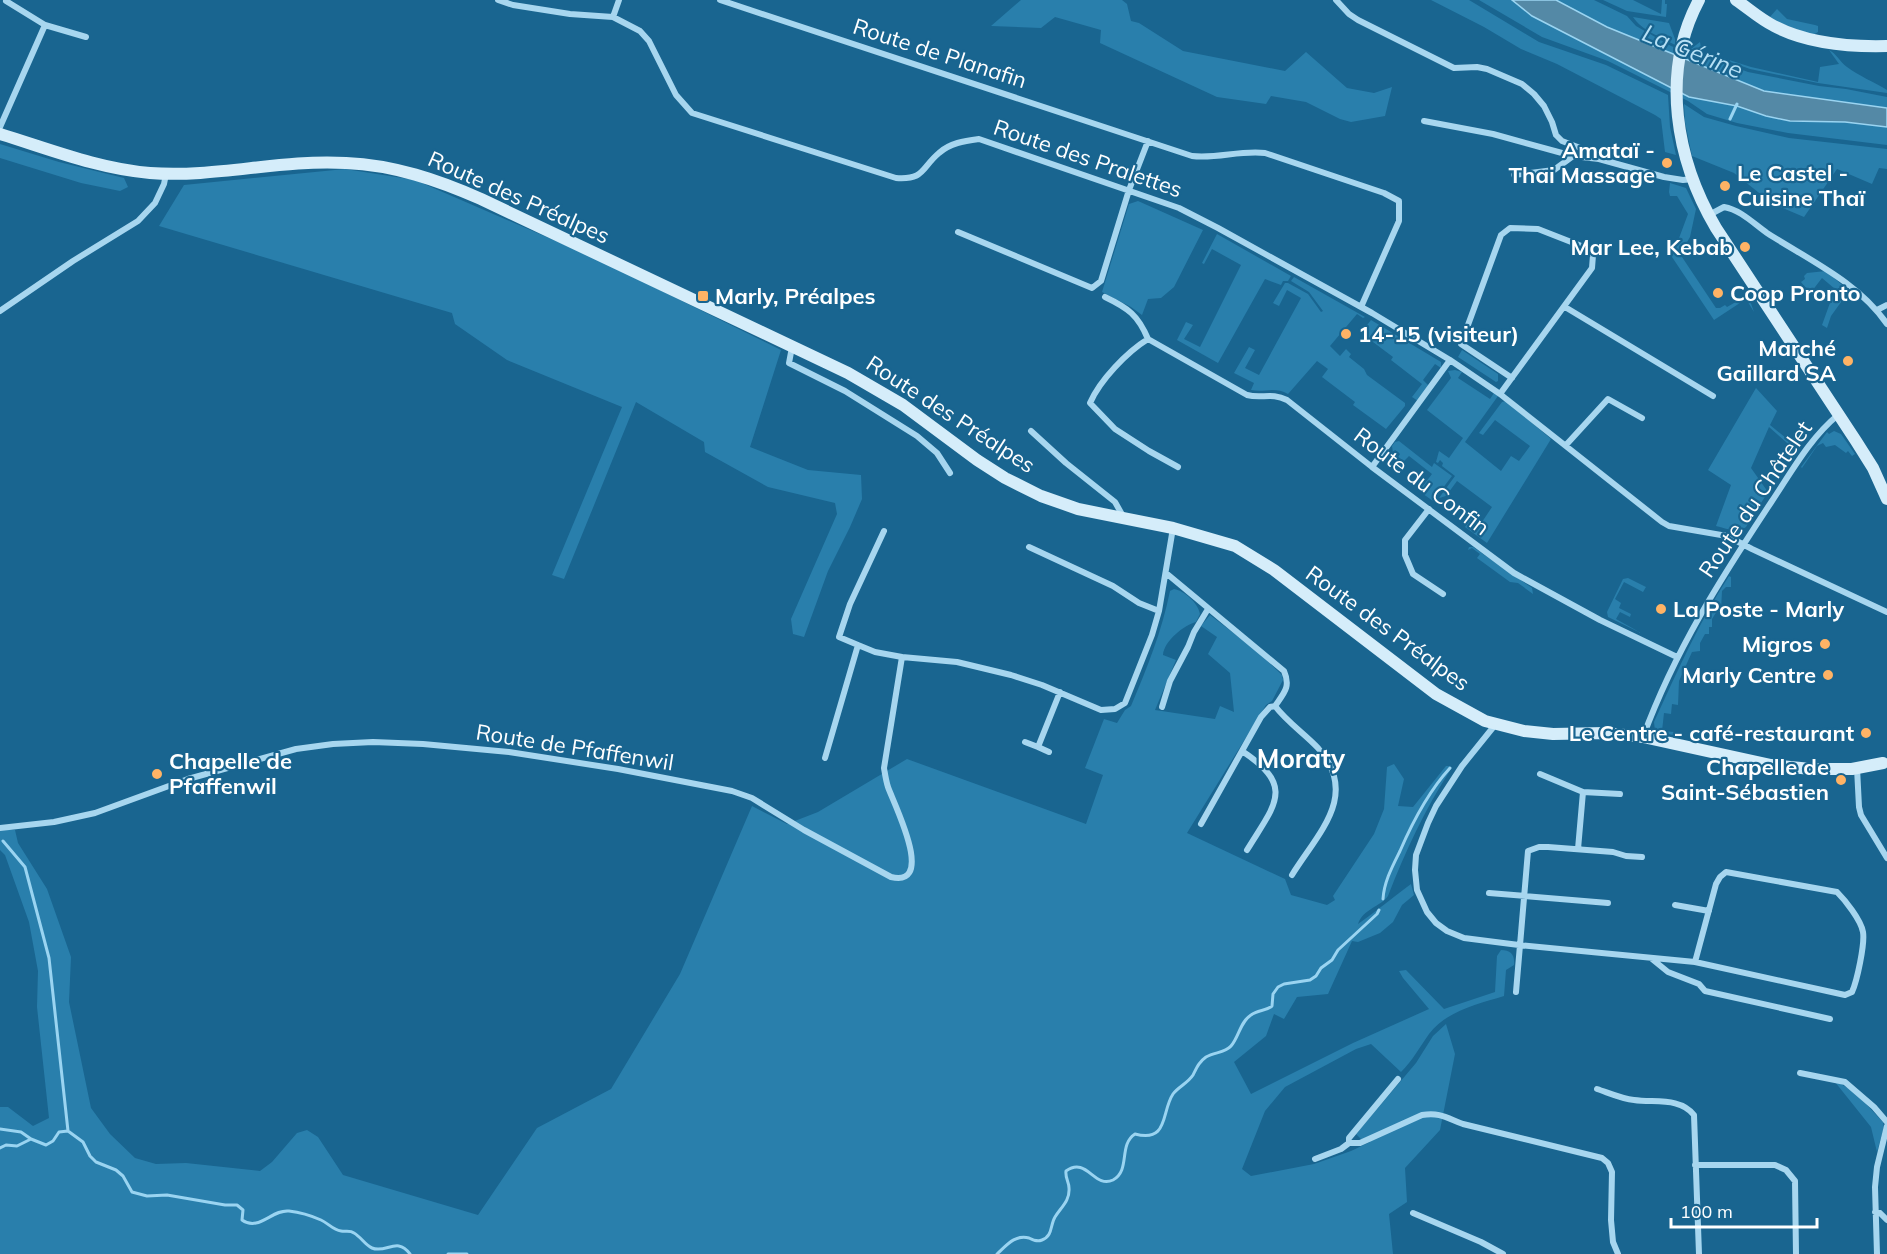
<svg xmlns="http://www.w3.org/2000/svg" width="1887" height="1254" viewBox="0 0 1887 1254" font-family="Mulish,sans-serif">
	<style>
		.green { fill: #297fac }
		.water { fill: #5489a6; stroke: #9ad4f1; stroke-width: 1.5 }
		.lines { fill: none; stroke-linecap: round; stroke-linejoin: round }
		.stream { stroke: #9ad4f1; stroke-width: 3 }
		.street { stroke: #a7d6ef; stroke-width: 6 }
		.secondary { stroke: #d5edfa; stroke-width: 12 }
		.poi-dot { fill: #ffb365; stroke: #196590; stroke-width: 2 }
		.labels { text-anchor: middle; dominant-baseline: central; stroke-width: 4.5; stroke-linejoin: round; paint-order: stroke }
		.street-label { font-size: 22px; fill: #fff; stroke: #196590 }
		.poi-label { font-size: 22px; font-weight: bold; fill: #fff; stroke: #196590; text-anchor: end }
		.water-label { font-size: 24px; font-style: italic; fill: #b7e1f6; stroke: #196590 }
		.quarter-label { font-size: 26px; font-weight: bold; fill: #fff; stroke: #196590 }
	</style>
	<rect width="100%" height="100%" fill="#196590"/>
	<!-- green -->
	<path class="green" d="M1021,0H1122L1127,4L1131,21L1139,23L1183,51L1285,71L1306,52L1347,88L1374,93L1392,87L1385,116L1351,122L1340,119L1306,102L1271,96L1266,104L1217,97L1100,43L1101,30L1055,17L1041,28L991,26Z
		M1431,0H1469L1539,42L1606,65L1668,95L1670,127L1676,155L1665,152L1661,119L1655,115L1557,64L1521,49L1484,27Z
		M1479,0H1512L1532,16L1588,44L1737,106L1766,116L1790,121L1845,122L1887,127V145L1788,133L1737,123L1707,114L1688,101L1608,61L1542,37Z
		M1556,0H1594L1627,16L1636,26L1671,46L1696,56L1724,63L1748,72L1819,86L1846,89L1887,97V108L1764,91L1607,27Z
		M1603,0H1633L1661,14L1662,0H1665V4H1667L1666,17L1627,11Z
		M1777,9L1787,19L1815,25L1818,26V32L1813,35L1802,32L1769,18Z
		M1633,17L1669,23L1675,39V45C1661,37 1641,30 1633,17Z
		M1700,42L1702,53L1726,59L1751,67L1818,82L1820,67L1839,64L1829,50C1836,53 1840,62 1847,67C1859,76 1874,82 1887,90V93L1818,83L1750,69L1725,60L1688,51Z
		M1684,104L1704,117L1736,126L1789,138L1887,149V169L1879,168L1872,184L1837,169L1804,217L1773,204L1734,173L1692,156L1685,122Z
		M0,144L59,162L124,178L128,187L120,191L81,183L0,158Z
		M345,169L415,180L595,258L781,350L750,447L808,470L861,475L862,499L850,527L828,571L804,637L793,634L791,619L837,514L835,503L768,487L705,452L704,442L636,402L564,579L552,575L622,407L507,360L455,324L452,313L159,226L184,185Z
		M1670,183L1686,188L1696,209L1690,237L1680,254L1716,308H1720L1725,305L1727,307L1748,295L1754,312L1746,299L1714,320L1672,257L1688,214L1677,196H1670L1669,192Z
		M1138,201L1203,230L1174,287L1161,298L1148,299L1142,315L1131,307L1102,292L1129,204Z
		M1217,234L1291,276L1288,281H1283L1281,285L1265,279L1218,363L1177,340L1186,322L1193,325L1184,339L1200,347L1241,265L1212,249L1204,264L1202,263Z
		M1826,271L1849,291L1831,316L1827,328L1822,325L1835,289L1822,278L1812,291L1805,287L1801,282L1805,279L1804,276L1807,273Z
		M1294,277L1365,317L1363,318L1357,314L1330,346L1340,356L1346,349L1351,354L1349,357L1364,369L1367,375L1405,403V406L1386,429L1353,405L1355,402L1322,377L1328,369L1317,361L1288,394C1274,386 1265,393 1251,390L1254,383L1234,373L1249,347L1255,350L1245,368L1259,375L1301,298L1287,290L1279,306L1273,303L1285,283H1288L1308,294L1321,312L1323,311L1309,292L1291,281Z
		M1371,320L1441,362V368L1435,364L1423,380L1429,386L1418,401L1412,397L1422,384L1391,360L1393,357L1361,333Z
		M1462,350L1498,374V381L1496,382L1458,357Z
		M1455,370L1462,372L1458,378L1490,399L1494,393L1498,396L1465,442L1501,471L1511,456L1519,461L1530,446L1495,420L1483,435L1479,433L1502,402L1506,401L1551,439L1487,543L1465,527L1473,515L1482,522L1492,507L1457,481L1446,496L1439,498L1455,476L1442,466L1443,463L1440,460L1438,463L1436,462L1439,451L1449,458L1463,438L1427,410L1451,378L1448,371Z
		M1756,388L1777,411L1770,425L1797,447L1792,453L1794,449L1769,427L1751,468L1768,492L1746,527C1737,534 1726,528 1716,526L1731,485L1708,470Z
		M1834,431L1841,434L1855,454L1852,456L1848,451L1846,453L1835,445L1826,447L1823,443L1817,446L1802,468L1801,467L1827,432L1829,434Z
		M1399,441L1432,467L1434,463L1452,476L1433,501L1419,491L1432,474L1409,456L1404,461L1398,457L1400,454L1395,450L1393,453L1392,446L1395,442Z
		M1469,547H1473L1532,588L1533,594L1518,583L1510,582L1477,558L1480,554L1472,548L1468,550Z
		M1729,576L1731,577V587H1726L1722,591L1721,610L1717,611L1712,619V627H1709V634H1705L1700,643V651L1692,652L1679,681L1678,705L1672,704L1671,714L1664,713L1662,731L1674,732L1673,735L1655,731L1654,722C1677,672 1699,622 1729,576Z
		M1628,578L1646,587L1643,592L1624,582L1615,599L1621,603L1619,608L1631,614L1630,617L1620,612L1616,619L1641,633L1608,617L1607,612L1623,579Z
		M1174,589C1185,591 1198,603 1200,614L1196,622C1184,625 1164,641 1163,655L1176,660L1155,710L1215,719L1220,706L1234,712L1230,673L1208,654L1217,637L1201,626L1210,615L1257,651L1282,675L1283,680L1272,701L1266,705L1187,833L1285,879L1291,895L1327,905L1335,900L1333,896L1374,834L1384,809L1387,767L1394,764L1404,779L1398,806L1413,807L1446,766H1450L1451,769C1425,809 1405,852 1388,896C1380,907 1363,909 1358,924C1377,911 1393,897 1411,884L1414,895L1402,905L1393,922L1380,933L1358,942L1352,941L1328,994L1297,997L1284,1019L1274,1014L1266,1036L1234,1062L1251,1094L1353,1043L1429,1009L1403,978L1399,971L1406,970L1444,1009L1495,992L1497,956L1501,950C1511,950 1515,955 1514,965L1506,970L1504,996C1478,1004 1446,1011 1429,1034C1419,1048 1413,1060 1401,1072L1371,1044L1356,1049L1285,1087L1265,1111L1242,1169L1251,1176L1314,1164L1351,1151L1370,1142L1361,1139L1356,1134L1416,1063L1433,1036L1446,1024L1455,1054L1440,1130L1405,1168L1407,1202L1389,1214L1393,1254H0V1107H8L33,1126L49,1118L37,1007L38,971L29,922L5,855L0,850V830H15L18,843L47,889L71,957L69,1002L91,1108L110,1134L135,1158L156,1164L186,1163L260,1171L272,1162L297,1133L307,1130L318,1137L343,1175L478,1215L537,1128L611,1089L680,974L752,806L787,824L818,812L907,759L1086,824L1103,775L1085,768L1104,719L1117,723L1125,710L1131,706C1147,668 1162,631 1170,591Z
		M1835,1082C1855,1088 1869,1108 1883,1122L1884,1127L1877,1152L1871,1127Z"/>
	<!-- water -->
	<path class="water" d="M1512,0H1556L1607,27L1764,91L1887,108V127L1845,122L1790,121L1766,116L1737,106L1689,97L1532,16Z"/>
	<g class="lines">
		<!-- stream -->
		<path class="stream" d="M1730,119L1737,104
			M3,841L25,867L49,958L68,1131
			M1383,899C1384,882 1392,867 1400,851C1413,821 1428,792 1450,768
			M0,1129L21,1132L31,1139
			M0,1148L6,1145L17,1146L31,1139L46,1145L53,1141L59,1132L68,1131L83,1142L90,1156L96,1162L116,1170L123,1176L132,1192L147,1196L167,1195L225,1205H237L243,1210L242,1220C259,1232 272,1209 289,1211C298,1212 312,1216 321,1220C328,1223 333,1230 341,1231C346,1232 350,1230 354,1233C361,1237 365,1245 372,1248C386,1254 397,1236 410,1254
			M448,1254H467
			M997,1254C1006,1246 1015,1234 1029,1238C1033,1240 1037,1242 1042,1240C1053,1236 1050,1225 1055,1217C1061,1207 1070,1201 1069,1188C1069,1182 1065,1178 1066,1171C1087,1156 1094,1189 1113,1180C1131,1170 1118,1145 1135,1134C1169,1143 1161,1112 1173,1094C1178,1087 1188,1083 1193,1075C1197,1067 1199,1062 1206,1057C1215,1052 1225,1053 1231,1046C1239,1037 1240,1022 1251,1015C1258,1010 1266,1011 1272,1006L1273,994L1278,987L1284,984L1310,980L1316,976L1321,968L1332,960L1338,950L1377,914L1379,910"/>
		<!-- street -->
		<path class="street" d="M498,0L513,5L570,14L613,17L640,31L649,41L676,95L692,113L896,178C925,180 921,168 939,153C950,143 964,141 979,139L1179,208L1218,228L1372,313L1450,360L1500,394L1662,522L1669,526L1727,536L1752,549L1887,612
			M720,0L1192,156C1217,159 1240,150 1265,153L1384,193L1399,201V221L1361,307
			M1336,0L1349,14L1358,20L1454,68L1477,67L1487,69L1522,84L1534,94L1544,106L1552,122L1556,135L1562,141L1588,151L1599,159
			M6,1L45,25L86,37
			M613,17L619,0
			M1424,121L1493,134L1573,156L1599,159L1664,177L1683,180L1693,179
			M0,127L45,25
			M1514,175L1554,170L1573,156
			M1709,215L1724,207C1741,210 1754,224 1767,233C1809,260 1858,282 1887,324
			M958,232L1092,288L1101,281L1129,190L1148,141
			M1105,297C1128,308 1138,315 1148,339
			M1565,307L1713,396
			M1877,310L1887,305
			M0,311L73,261L138,221L155,203L164,184L166,174
			M792,347L789,363L845,391L917,436L937,453L950,473
			M1500,394L1592,268L1593,255L1584,247L1538,229L1510,228L1501,235L1461,344L1512,378
			M1031,431L1066,463L1115,502L1124,518
			M1566,445L1608,399L1642,418
			M1178,467L1149,451L1115,429L1090,403C1100,380 1127,352 1148,339L1247,395C1262,399 1271,392 1287,400L1372,467L1514,573L1600,620L1677,657
			M1372,467L1450,360
			M1429,509L1405,540V555L1413,574L1443,594
			M1029,547L1113,586L1139,603L1159,611
			M1166,573L1284,671C1291,687 1284,693 1275,706C1287,722 1305,734 1318,748C1360,795 1318,833 1292,875
			M858,645L839,637L850,604L884,531
			M1162,707L1170,681L1188,647L1194,632L1208,609
			M1495,725L1462,766L1436,806L1428,823L1416,855L1415,870L1417,890L1427,912L1436,923L1447,931L1464,938L1519,945L1695,962L1845,995L1852,992C1857,981 1865,944 1863,932C1861,920 1845,900 1837,892L1726,872L1720,877L1716,884L1695,962
			M1643,737C1675,650 1721,578 1772,501C1792,471 1810,438 1838,415
			M1025,742L1038,747
			M1242,751C1296,787 1275,804 1247,850
			M1049,752L1038,747L1060,692
			M825,758L858,645L875,652L902,657
			M1857,768L1859,807L1861,815L1887,858
			M1540,774L1583,792
			M1201,824L1261,717L1270,707L1275,706
			M0,828L54,822L95,813L188,779L296,749L333,744L373,742L423,744L509,752L618,769L732,791L752,798L804,830L891,877C937,888 893,802 888,787C886,781 885,774 884,768L902,657L957,662L1011,675L1042,685L1101,710L1115,709L1125,703L1152,635L1159,611L1173,528
			M1578,849L1583,792L1620,794
			M1489,893L1608,903
			M1675,905L1709,911
			M1652,959L1668,972L1699,984L1705,991L1830,1019
			M1516,992L1528,851L1539,847H1548L1613,852L1626,856L1642,857
			M1800,1073L1845,1082L1874,1107L1887,1122
			M1597,1089C1609,1093 1622,1099 1634,1100C1655,1103 1680,1097 1694,1115L1699,1254
			M1349,1143H1360L1422,1115C1440,1112 1447,1118 1463,1124L1602,1158L1608,1163L1612,1172L1611,1220L1613,1242L1618,1254
			M1315,1159L1341,1149L1349,1143V1138L1398,1079
			M1695,1165H1775L1786,1170L1795,1181L1796,1254
			M1875,1212L1880,1213L1887,1220
			M1413,1213L1481,1242L1503,1254
			M1877,1254L1875,1187L1877,1167L1887,1126"/>
		<!-- secondary -->
		<path class="secondary" d="M1699,0C1660,73 1676,160 1716,228L1856,441L1873,468L1887,499
			M1736,0C1748,8 1760,19 1774,26C1808,44 1849,47 1887,46
			M0,134C49,149 99,169 150,173C216,178 280,159 346,163C394,165 438,180 481,199L848,373L903,405L977,460L1005,478L1041,496L1078,509L1173,528L1235,546L1274,570L1436,694L1485,721L1524,731L1553,734L1606,733L1643,737L1771,765L1811,769H1852L1883,763"/>
	</g>
	<!-- markers -->
	<g class="poi-dot">
		<circle cx="1667" cy="163" r="6"/>
		<circle cx="1725" cy="186" r="6"/>
		<circle cx="1745" cy="247" r="6"/>
		<circle cx="1718" cy="293" r="6"/>
		<rect x="697" y="290" width="12" height="12" rx="3"/>
		<circle cx="1346" cy="334" r="6"/>
		<circle cx="1848" cy="361" r="6"/>
		<circle cx="1661" cy="609" r="6"/>
		<circle cx="1825" cy="644" r="6"/>
		<circle cx="1828" cy="675" r="6"/>
		<circle cx="1866" cy="733" r="6"/>
		<circle cx="157" cy="774" r="6"/>
		<circle cx="1841" cy="780" r="6"/>
	</g>
	<g class="labels">
		<!-- street labels -->
		<g class="street-label">
			<text transform="translate(940 53) rotate(18)">Route de Planafin</text>
			<text transform="translate(1088 158) rotate(19)">Route des Pralettes</text>
			<text transform="translate(519 197) rotate(24)">Route des Préalpes</text>
			<text transform="translate(951 414) rotate(33)">Route des Préalpes</text>
			<text transform="translate(1422 481) rotate(37)">Route du Confin</text>
			<text transform="translate(1755 499) rotate(-56)">Route du Châtelet</text>
			<text transform="translate(1388 628) rotate(36)">Route des Préalpes</text>
			<text transform="translate(575 747) rotate(9)">Route de Pfaffenwil</text>
		</g>
		<!-- poi labels -->
		<g class="poi-label">
			<text x="1655" y="150">Amataï -<tspan x="1655" dy="25">Thai Massage</tspan></text>
			<text x="1737" y="173" text-anchor="start">Le Castel -<tspan x="1737" dy="25">Cuisine Thaï</tspan></text>
			<text x="1733" y="247">Mar Lee, Kebab</text>
			<text x="1730" y="293" text-anchor="start">Coop Pronto</text>
			<text x="715" y="296" text-anchor="start">Marly, Préalpes</text>
			<text x="1358" y="334" text-anchor="start">14-15 (visiteur)</text>
			<text x="1836" y="348">Marché<tspan x="1836" dy="25">Gaillard SA</tspan></text>
			<text x="1673" y="609" text-anchor="start">La Poste - Marly</text>
			<text x="1813" y="644">Migros</text>
			<text x="1816" y="675">Marly Centre</text>
			<text x="1854" y="733">Le Centre - café-restaurant</text>
			<text x="169" y="761" text-anchor="start">Chapelle de<tspan x="169" dy="25">Pfaffenwil</tspan></text>
			<text x="1829" y="767">Chapelle de<tspan x="1829" dy="25">Saint-Sébastien</tspan></text>
		</g>
		<!-- water labels -->
		<g class="water-label">
			<text transform="translate(1693 51) rotate(22)">La Gérine</text>
		</g>
		<!-- quarter labels -->
		<g class="quarter-label">
			<text x="1301" y="758">Moraty</text>
		</g>
	</g>
	<!-- scale -->
	<path d="M1671 1218v9h146v-9" fill="none" stroke="#ffffff" stroke-width="3"/>
	<text x="1680" y="1218" font-size="18" fill="#ffffff" stroke="#196590" stroke-width="4.5" paint-order="stroke">100 m</text>
</svg>
